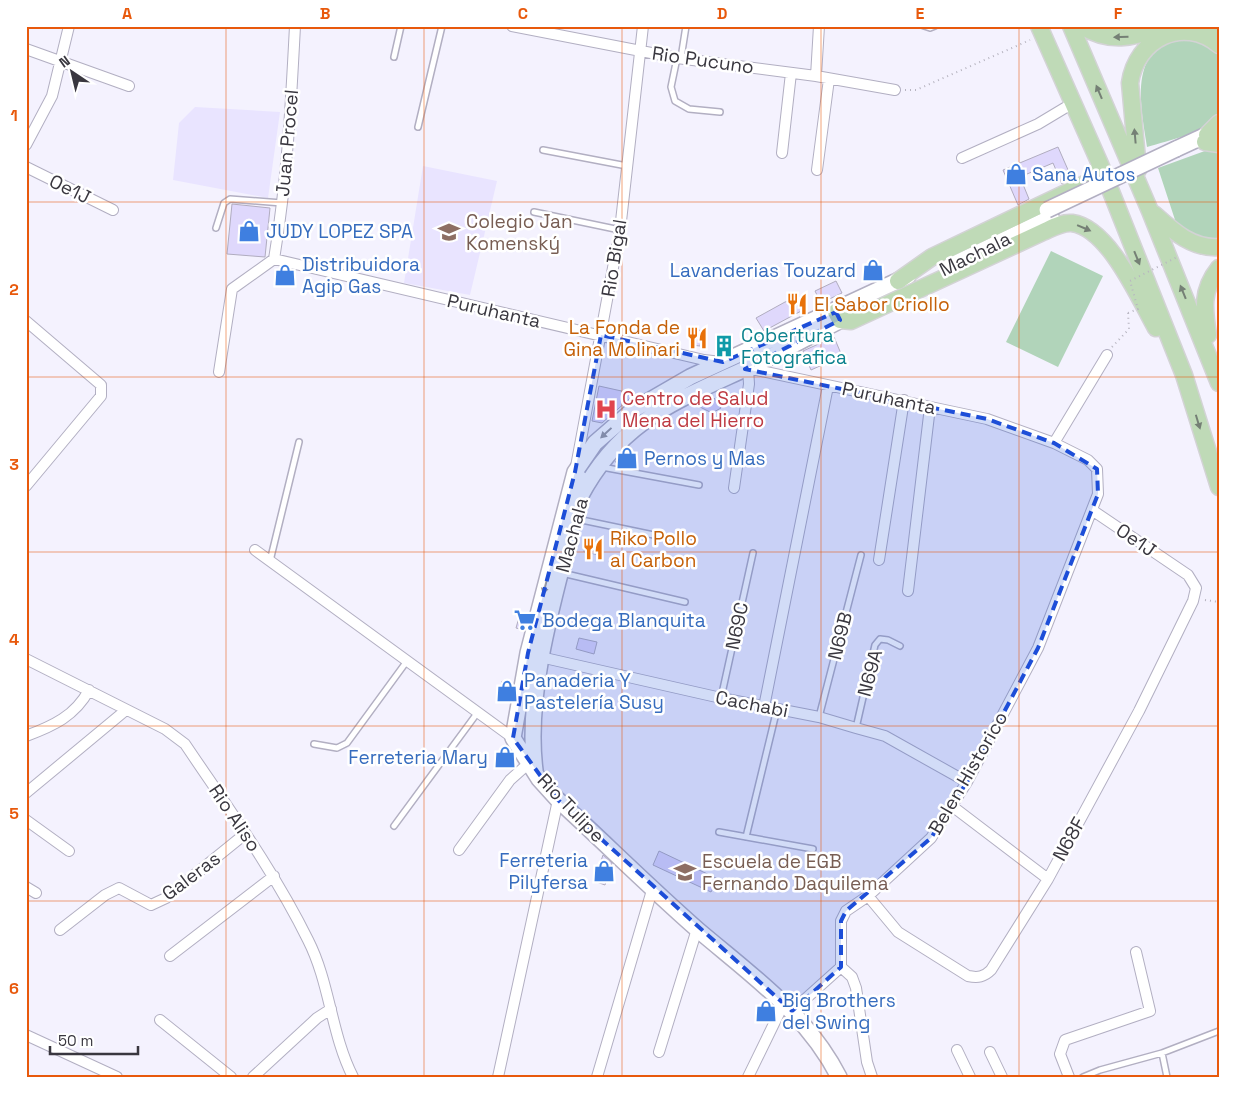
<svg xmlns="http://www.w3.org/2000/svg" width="1245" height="1103" viewBox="0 0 1245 1103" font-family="'Space Grotesk',sans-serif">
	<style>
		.built { fill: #e9e4ff }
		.green { fill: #b1d4ba }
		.building { fill: #dfd8fc; stroke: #b0acbf }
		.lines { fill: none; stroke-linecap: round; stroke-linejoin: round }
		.lane-casing { stroke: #b2afc2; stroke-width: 8 }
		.street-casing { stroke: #b2afc2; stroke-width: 12 }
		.secondary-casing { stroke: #b2afc2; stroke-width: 18 }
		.primary-casing { stroke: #d3d3d5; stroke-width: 19 }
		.path { stroke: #b7b5c0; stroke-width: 2; stroke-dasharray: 1 4; stroke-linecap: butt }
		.lane { stroke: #fff; stroke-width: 5 }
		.street { stroke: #fff; stroke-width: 10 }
		.secondary { stroke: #fff; stroke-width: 15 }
		.primary { stroke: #bfdab7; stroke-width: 16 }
		.secondary-bridge-casing { stroke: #b2afc2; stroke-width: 18; stroke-linecap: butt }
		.path-bridge { stroke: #b7b5c0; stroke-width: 2; stroke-dasharray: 1 4; stroke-linecap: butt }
		.secondary-bridge { stroke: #fff; stroke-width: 15 }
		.oneway { fill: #758075 }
		.oneway2 { fill: #9c9b9f }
		.marked { fill: #1d4ed8; fill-opacity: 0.2; stroke: #1d4ed8; stroke-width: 4; stroke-dasharray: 10 6; stroke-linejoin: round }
		.grid { fill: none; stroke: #e8590c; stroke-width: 1; stroke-opacity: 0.55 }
		.labels { text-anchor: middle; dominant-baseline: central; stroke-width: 5; stroke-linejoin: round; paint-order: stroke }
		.street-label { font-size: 19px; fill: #39373f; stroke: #fff }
		.shop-label { font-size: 19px; fill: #366cbe; stroke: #fff; text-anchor: start }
		.education-label { font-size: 19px; fill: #785e54; stroke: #fff; text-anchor: start }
		.food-label { font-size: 19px; fill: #c56008; stroke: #fff; text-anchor: start }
		.culture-label { font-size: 19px; fill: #0d838f; stroke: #fff; text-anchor: start }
		.health-label { font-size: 19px; fill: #be3a42; stroke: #fff; text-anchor: start }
		.neatline { fill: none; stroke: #e8590c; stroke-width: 2 }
		.grid-label { font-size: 16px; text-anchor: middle; font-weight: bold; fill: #e8590c }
	</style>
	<rect width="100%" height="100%" fill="#f4f2fe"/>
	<!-- built -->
	<path class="built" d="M195,107L280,112L268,198L173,180L179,123Z
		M423,166L497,181L470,295L404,283Z"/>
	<!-- green -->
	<path class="green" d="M1192,39L1203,40L1219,53V116C1202,134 1170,140 1147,147C1142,113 1128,55 1172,41C1178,39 1186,39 1192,39Z
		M1213,148H1219V239L1199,241L1177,226L1158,168Z
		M1051,251L1103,276L1058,367L1006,342Z"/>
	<!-- building -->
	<path class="building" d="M1058,147L1072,179L1062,184L1053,163L1020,177L1029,199L1018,205L1003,170Z
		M232,204L270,208L265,257L227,254Z
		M836,281L842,293L821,303L815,291Z
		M797,299L803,310L764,331L756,318L785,302Z
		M694,329L703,331L700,346L691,345Z
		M834,337L842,356L811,370L803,351Z
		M599,386L635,394L602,423L592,421Z
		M714,398L721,408L712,413L698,406Z
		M625,451L637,454L634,466L615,462Z
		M586,543L601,546L600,555L584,552Z
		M520,614L528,616L524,630L516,628Z
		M579,638L597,642L594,654L576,649Z
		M502,681L512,688L510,700L499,693Z
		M659,851L718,879L711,892L653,865Z
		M603,855L612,863L605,885L594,881Z
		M765,1000L774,1008L769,1018L758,1014Z"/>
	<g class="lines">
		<!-- lane casing -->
		<g class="lane-casing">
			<path id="lane" d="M924,26L930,28L935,26
				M394,57L401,26
				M677,58L671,87L675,101L689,109L720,112
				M681,58L686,26
				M418,127L442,26
				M543,150L627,166
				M534,212L620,230
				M216,228L224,203L230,199L282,203
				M602,467L699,485
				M577,519L692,543
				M270,561L299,442
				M562,573L685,602
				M721,698L753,553
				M819,717L861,555
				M856,728L875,645L880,639L888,640L900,646
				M314,744L337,748L347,743L407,661
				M394,826L478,712
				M719,832L813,849
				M746,837L777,709
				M1162,1053L1219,1031
				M1083,1077L1100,1070L1162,1053L1167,1077"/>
		</g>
		<!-- street casing -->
		<g class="street-casing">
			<path id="street" d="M512,26L677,58L816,76L895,90
				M26,49L129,86
				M816,76L819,26
				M26,145L52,96L69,26
				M782,153L791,73
				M962,158L1038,124L1073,103
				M26,167L113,210
				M817,170L829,79
				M274,259L704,360L721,362
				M274,259C287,182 291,104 295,26
				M26,321L101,385V396L26,486
				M747,368L987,419L1054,443L1088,460L1097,469L1098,494L1038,648L967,782L931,838L868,896L846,911L841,921V967L852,977L856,988L867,1062L872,1077
				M219,372L232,289L274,259
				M1054,443L1107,355
				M588,481L575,472L620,230L643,26
				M734,488L749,384L748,368
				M255,550L513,738
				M879,560L904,400
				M908,591L930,407
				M536,656L721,698L819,717L856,728L885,736L967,782
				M26,659L165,729L185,744C228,808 274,871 308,940C330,983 331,1034 353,1077
				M764,707L828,386
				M26,736C53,726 75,716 89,690
				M26,793L126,710
				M952,806L1048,879
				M26,820L69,851
				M459,850L510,780L529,763
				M26,887L36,893
				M868,896L898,932L968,976C978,978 984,977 991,970L1048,879L1139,711L1193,601L1196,588L1188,575L1092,510
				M60,930L105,895L119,888L151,905L166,898L245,834
				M170,956L274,876
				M792,1011L841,967
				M160,1020L231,1077
				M26,1035L117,1077
				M957,1050L970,1077
				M659,1052L697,929
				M990,1052L1002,1077
				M253,1077L317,1018L331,1009
				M498,1077L558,800
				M597,1077L653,887
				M748,1077L784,1003
				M1069,1077L1060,1054L1065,1040L1150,1011L1136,952"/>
		</g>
		<!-- secondary casing -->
		<g class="secondary-casing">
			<path id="secondary" d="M1176,149L1215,131
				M950,266L1051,217
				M535,770C524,686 560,579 580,497C620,421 674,402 747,368C782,352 815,333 849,316
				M839,1077C806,1013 751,975 698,930C650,888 605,843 558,800L539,779L513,738L528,653L575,472L595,443L633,410L690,377L908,276"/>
		</g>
		<!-- primary casing -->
		<g class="primary-casing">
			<path id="primary" d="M1039,26L1100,164L1184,375L1219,487
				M1071,26L1150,211L1219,383
				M1082,26C1108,43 1134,39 1162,26
				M1213,26L1219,30
				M1207,135L1219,123
				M1205,142L1219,144
				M1138,170L1130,83C1136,39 1183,15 1219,45
				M1154,214C1173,231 1192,249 1219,247
				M898,281L932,257L1091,181L1097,174L1100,164
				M836,312L840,320L851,321L1043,232C1052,228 1062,222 1072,223C1109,228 1139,298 1156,328
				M1208,335C1204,310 1201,290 1219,268"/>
		</g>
		<!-- path -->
		<path class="path" d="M905,90H916L1030,40
			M1112,347L1129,329L1128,313
			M1205,600L1219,602"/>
		<!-- lane -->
		<use href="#lane" class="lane"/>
		<!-- street -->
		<use href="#street" class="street"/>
		<!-- secondary -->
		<use href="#secondary" class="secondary"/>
		<!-- primary -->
		<use href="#primary" class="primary"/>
		<!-- secondary-bridge casing -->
		<g class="secondary-bridge-casing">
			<path id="secondary-bridge" d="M1047,210L1176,149"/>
		</g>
		<!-- path-bridge -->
		<path class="path-bridge" d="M1128,313L1138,309L1130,281L1179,256"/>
		<!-- secondary-bridge -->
		<use href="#secondary-bridge" class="secondary-bridge"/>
	</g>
	<!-- one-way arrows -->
	<defs><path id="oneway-solid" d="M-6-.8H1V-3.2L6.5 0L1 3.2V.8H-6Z" transform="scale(1.25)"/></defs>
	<g class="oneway">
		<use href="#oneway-solid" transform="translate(1121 37) rotate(178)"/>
		<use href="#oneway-solid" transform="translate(1099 92) rotate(-113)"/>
		<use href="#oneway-solid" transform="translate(1135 136) rotate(-95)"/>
		<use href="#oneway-solid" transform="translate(1084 228) rotate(23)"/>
		<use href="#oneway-solid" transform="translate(1137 258) rotate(68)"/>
		<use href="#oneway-solid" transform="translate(1183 292) rotate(-112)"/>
		<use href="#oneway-solid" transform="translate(1198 422) rotate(73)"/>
	</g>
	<g class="oneway2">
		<use href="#oneway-solid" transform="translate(606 433) rotate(137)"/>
		<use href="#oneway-solid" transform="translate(545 587) rotate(104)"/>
	</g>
	<!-- marked area -->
	<path class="marked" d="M836,312L840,320L745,369L987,419L1054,443L1097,469L1098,494L1038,648L967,782L931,838L846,911L841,921V967L792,1011L558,800L513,738L528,653L575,472L601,335L723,362Z"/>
	<!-- grid -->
	<path class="grid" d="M226,26V1077M424,26V1077M622,26V1077M821,26V1077M1019,26V1077M26,202H1219M26,377H1219M26,552H1219M26,726H1219M26,901H1219"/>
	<!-- icons -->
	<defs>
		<g id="shop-bare" transform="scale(1.725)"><path d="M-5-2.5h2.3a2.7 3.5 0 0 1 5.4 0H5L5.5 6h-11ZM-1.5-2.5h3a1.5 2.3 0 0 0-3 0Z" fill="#3f7fe0" stroke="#fff" stroke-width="2.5" paint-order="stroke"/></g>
		<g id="school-bare" transform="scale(1.725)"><path d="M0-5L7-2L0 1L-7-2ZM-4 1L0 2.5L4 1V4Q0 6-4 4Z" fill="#8d6e63" stroke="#fff" stroke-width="2.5" paint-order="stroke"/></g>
		<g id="restaurant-bare" transform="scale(1.725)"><path d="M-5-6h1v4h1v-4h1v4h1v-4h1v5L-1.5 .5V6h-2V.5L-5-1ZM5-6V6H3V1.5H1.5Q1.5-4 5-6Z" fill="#e8710a" stroke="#fff" stroke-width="2.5" paint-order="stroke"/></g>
		<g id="building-bare" transform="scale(1.725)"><path d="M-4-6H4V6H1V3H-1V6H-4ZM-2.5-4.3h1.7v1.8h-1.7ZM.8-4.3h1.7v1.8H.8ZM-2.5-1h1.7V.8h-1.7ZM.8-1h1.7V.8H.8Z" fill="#0f9aa8" stroke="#fff" stroke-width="2.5" paint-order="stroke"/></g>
		<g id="hospital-bare" transform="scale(1.725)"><path d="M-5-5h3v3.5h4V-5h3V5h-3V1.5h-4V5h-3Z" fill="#e0444e" stroke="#fff" stroke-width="2.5" paint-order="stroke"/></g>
		<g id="supermarket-bare" transform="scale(1.725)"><path d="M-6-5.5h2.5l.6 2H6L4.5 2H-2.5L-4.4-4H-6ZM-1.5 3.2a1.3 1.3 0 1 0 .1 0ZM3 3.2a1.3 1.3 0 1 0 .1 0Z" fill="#3f7fe0" stroke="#fff" stroke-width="2.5" paint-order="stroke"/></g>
	</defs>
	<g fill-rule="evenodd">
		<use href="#shop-bare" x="1016" y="174"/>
		<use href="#shop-bare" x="249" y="231"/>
		<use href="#school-bare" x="449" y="232"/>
		<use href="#shop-bare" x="873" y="270"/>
		<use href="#shop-bare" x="285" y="275"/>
		<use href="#restaurant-bare" x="797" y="304"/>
		<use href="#restaurant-bare" x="697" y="338"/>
		<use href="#building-bare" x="724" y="346"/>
		<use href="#hospital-bare" x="606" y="409"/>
		<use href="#shop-bare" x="627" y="458"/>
		<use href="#restaurant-bare" x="593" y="549"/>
		<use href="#supermarket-bare" x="525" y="620"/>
		<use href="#shop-bare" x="507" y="691"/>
		<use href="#shop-bare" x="505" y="757"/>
		<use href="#shop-bare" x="604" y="871"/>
		<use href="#school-bare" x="685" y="872"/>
		<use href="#shop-bare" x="766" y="1011"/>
	</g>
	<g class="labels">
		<!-- street labels -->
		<g class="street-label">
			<text transform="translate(703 60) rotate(8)">Rio Pucuno</text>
			<text transform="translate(287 143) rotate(-85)">Juan Procel</text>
			<text transform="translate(70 189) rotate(26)">Oe1J</text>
			<text transform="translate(975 254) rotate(-26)">Machala</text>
			<text transform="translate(614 258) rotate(-81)">Rio Bigal</text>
			<text transform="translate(494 311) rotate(13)">Puruhanta</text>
			<text transform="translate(889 398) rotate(12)">Puruhanta</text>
			<text transform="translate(572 535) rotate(-75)">Machala</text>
			<text transform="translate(1136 540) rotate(34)">Oe1J</text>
			<text transform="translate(737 626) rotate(-78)">N69C</text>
			<text transform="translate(840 636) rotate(-76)">N69B</text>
			<text transform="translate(870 673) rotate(-75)">N69A</text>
			<text transform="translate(752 704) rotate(11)">Cachabi</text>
			<text transform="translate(968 773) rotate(-60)">Belen Historico</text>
			<text transform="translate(571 808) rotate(46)">Rio Tulipe</text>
			<text transform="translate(235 818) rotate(56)">Rio Aliso</text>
			<text transform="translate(1069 839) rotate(-61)">N68F</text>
			<text transform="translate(191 876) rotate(-37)">Galeras</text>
		</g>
		<!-- shop labels -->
		<g class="shop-label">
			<text x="1032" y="174">Sana Autos</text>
			<text x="266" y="231">JUDY LOPEZ SPA</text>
			<text x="302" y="264">Distribuidora<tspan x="302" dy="22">Agip Gas</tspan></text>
			<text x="856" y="270" text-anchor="end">Lavanderias Touzard</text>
			<text x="644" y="458">Pernos y Mas</text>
			<text x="542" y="620">Bodega Blanquita</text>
			<text x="524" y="680">Panaderia Y<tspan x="524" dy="22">Pastelería Susy</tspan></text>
			<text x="488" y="757" text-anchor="end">Ferreteria Mary</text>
			<text x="588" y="860" text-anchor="end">Ferreteria<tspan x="588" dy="22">Pilyfersa</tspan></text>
			<text x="782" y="1000">Big Brothers<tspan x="782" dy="22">del Swing</tspan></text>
		</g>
		<!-- education labels -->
		<g class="education-label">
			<text x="466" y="221">Colegio Jan<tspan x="466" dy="22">Komenský</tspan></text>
			<text x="702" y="861">Escuela de EGB<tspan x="702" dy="22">Fernando Daquilema</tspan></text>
		</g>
		<!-- food labels -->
		<g class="food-label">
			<text x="814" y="304">El Sabor Criollo</text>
			<text x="680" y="327" text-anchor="end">La Fonda de<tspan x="680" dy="22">Gina Molinari</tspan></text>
			<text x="610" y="538">Riko Pollo<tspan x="610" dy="22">al Carbon</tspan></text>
		</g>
		<!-- culture labels -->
		<g class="culture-label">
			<text x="741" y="335">Cobertura<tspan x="741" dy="22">Fotografica</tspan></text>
		</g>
		<!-- health labels -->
		<g class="health-label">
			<text x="622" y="398">Centro de Salud<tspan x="622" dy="22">Mena del Hierro</tspan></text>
		</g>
	</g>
	<!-- border -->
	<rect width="1245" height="1103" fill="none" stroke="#ffffff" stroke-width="55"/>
	<!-- north arrow -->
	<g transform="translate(72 72) rotate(325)" stroke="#ffffff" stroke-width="4" paint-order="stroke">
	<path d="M0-4L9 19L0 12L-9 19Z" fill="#39373f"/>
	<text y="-8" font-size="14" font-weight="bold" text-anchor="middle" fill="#39373f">N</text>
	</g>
	<!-- scale -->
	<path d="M50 1046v8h88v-8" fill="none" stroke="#39373f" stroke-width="2.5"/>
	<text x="58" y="1046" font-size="15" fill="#39373f" stroke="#ffffff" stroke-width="4" paint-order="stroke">50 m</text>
	<rect x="28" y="28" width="1190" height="1048" class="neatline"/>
	<g class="grid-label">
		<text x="127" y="19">A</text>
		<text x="325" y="19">B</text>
		<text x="523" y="19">C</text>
		<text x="722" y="19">D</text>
		<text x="920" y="19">E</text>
		<text x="1118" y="19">F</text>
		<text x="14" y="121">1</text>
		<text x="14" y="295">2</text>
		<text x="14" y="470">3</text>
		<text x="14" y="645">4</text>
		<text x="14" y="819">5</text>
		<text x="14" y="994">6</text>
	</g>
</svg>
